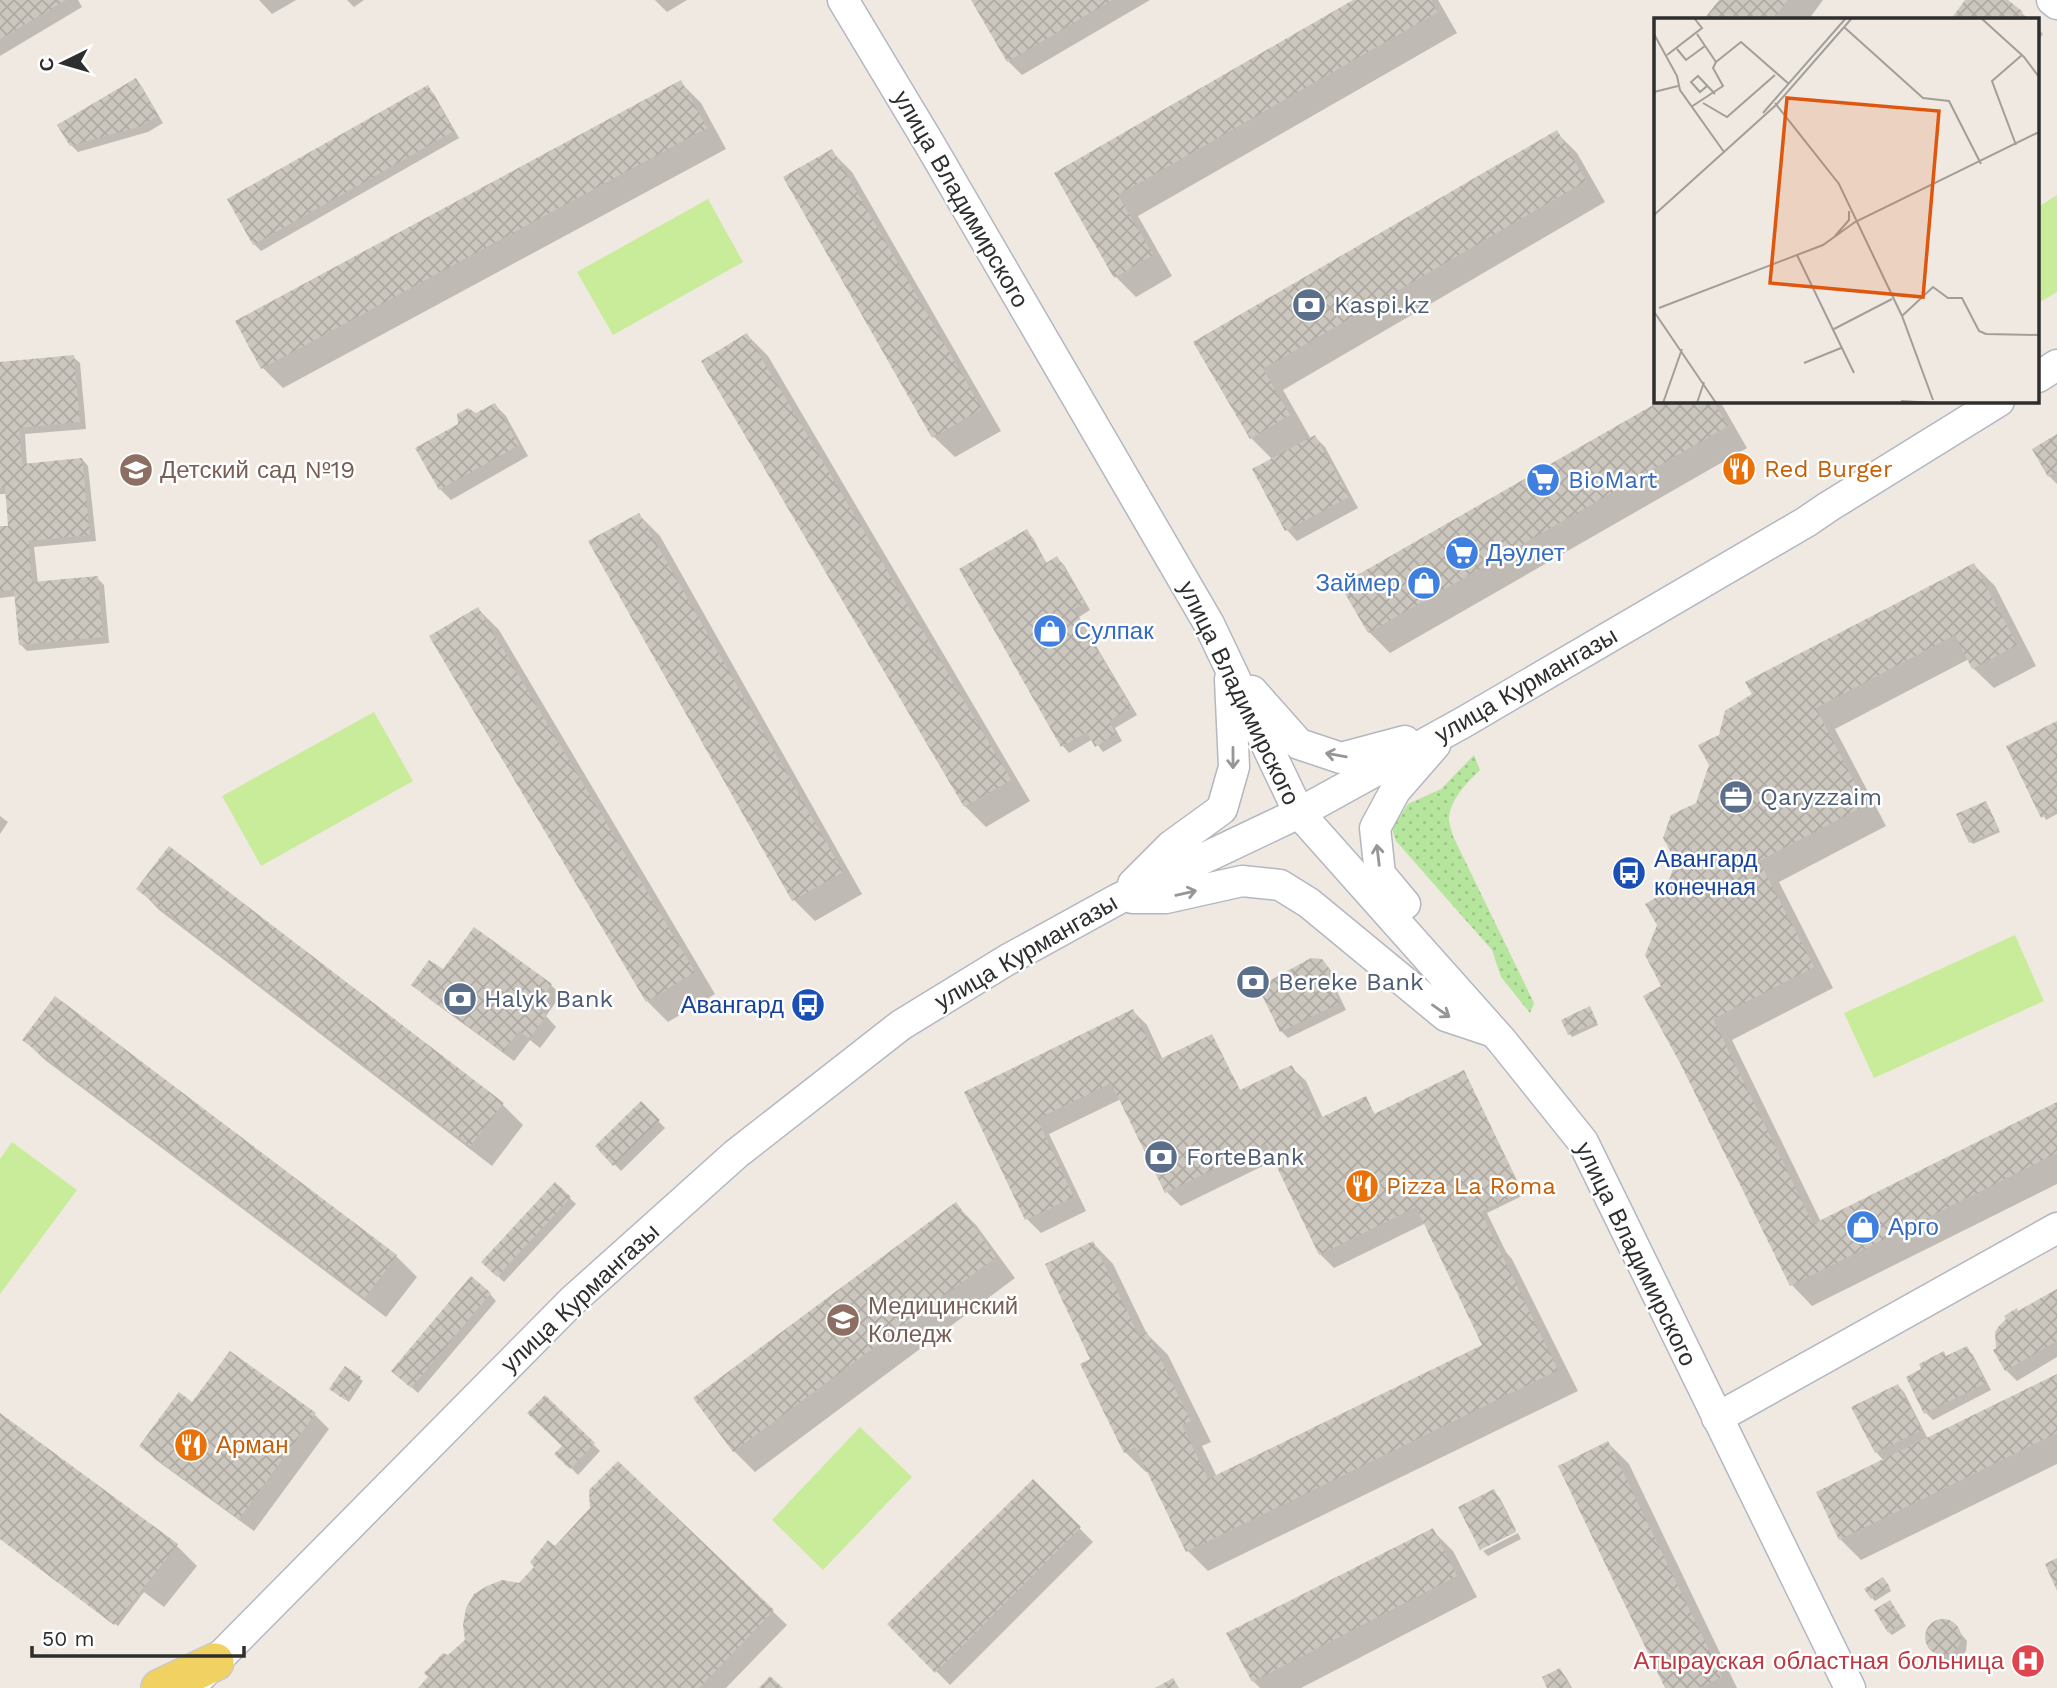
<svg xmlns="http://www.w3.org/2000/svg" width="2057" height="1688" viewBox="0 0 2057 1688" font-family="'Work Sans',sans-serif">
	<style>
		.grass { fill: url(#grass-dots) }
		.pitch { fill: #c9ec9a }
		.shadow { fill: #0003 }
		.building { fill: url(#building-cross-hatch) }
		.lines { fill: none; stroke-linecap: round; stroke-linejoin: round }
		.minor-casing { stroke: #b4b7c1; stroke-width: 33 }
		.major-casing { stroke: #c9c9c9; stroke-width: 40 }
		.minor { stroke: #fff; stroke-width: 30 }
		.major { stroke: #f2d163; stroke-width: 37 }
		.oneway { stroke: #969696 }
		.labels { text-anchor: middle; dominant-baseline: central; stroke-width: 5; stroke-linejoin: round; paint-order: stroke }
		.street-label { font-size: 24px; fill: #2e2e2e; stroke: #fff }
		.service-label { font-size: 24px; fill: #4e5e75; stroke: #fff; text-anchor: start }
		.food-label { font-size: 24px; fill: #c56008; stroke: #fff; text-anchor: start }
		.education-label { font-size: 24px; fill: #785e54; stroke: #fff; text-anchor: start }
		.shop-label { font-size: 24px; fill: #366cbe; stroke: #fff; text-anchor: start }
		.transit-label { font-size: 24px; fill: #164399; stroke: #fff; text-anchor: start }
		.health-label { font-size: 24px; fill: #be3a42; stroke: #fff; text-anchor: end }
		.inset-road { fill: none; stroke: #a29e99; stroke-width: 2 }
		.view { fill: #df570e; fill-opacity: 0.15; stroke: #df570e; stroke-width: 3.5 }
		.inset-edge { fill: none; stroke: #2e2e2e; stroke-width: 3.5 }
	</style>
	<defs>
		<pattern id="grass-dots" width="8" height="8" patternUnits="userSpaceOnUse" patternTransform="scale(1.75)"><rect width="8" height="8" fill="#b6e59e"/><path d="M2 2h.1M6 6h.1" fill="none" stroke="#9dc588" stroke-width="1.8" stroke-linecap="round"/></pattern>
		<pattern id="building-cross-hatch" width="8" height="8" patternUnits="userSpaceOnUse" patternTransform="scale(1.75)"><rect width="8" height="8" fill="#cbc7bf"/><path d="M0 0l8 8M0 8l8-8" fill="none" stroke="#afaba4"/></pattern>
	</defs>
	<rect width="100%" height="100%" fill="#efe9e1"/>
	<!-- grass -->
	<path class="grass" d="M1474,755L1480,770C1467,783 1450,799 1449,819C1449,824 1452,831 1453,836L1534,1003L1530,1013L1501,977L1492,950L1396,841L1392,829L1408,804L1441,789Z"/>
	<!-- pitch -->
	<path class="pitch" d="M2057,195V292L2040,302L2038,299V207Z
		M708,199L743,262L613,335L577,272Z
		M374,712L413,781L261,866L222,796Z
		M2015,935L2044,1001L1874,1078L1844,1013Z
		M12,1142L77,1190L0,1294V1159Z
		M860,1427L912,1477L823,1570L772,1520Z"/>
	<!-- shadow -->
	<path class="shadow" d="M0,0H78L82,7L0,56Z
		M259,0H296L272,14Z
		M347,0H364L354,7Z
		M655,0H687L667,12Z
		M973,0H1150L1022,75L1008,61Z
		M1357,0H1438L1457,33L1138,216L1172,276L1136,297L1115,276L1056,173Z
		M1721,0H1823L1809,19H1707Z
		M1967,0H2005L2029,19H1953Z
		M2038,28L2043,34L2038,41Z
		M136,80L142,87L163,123L148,132L78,152L71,145Z
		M680,82L701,103L726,149L283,388L263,368Z
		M427,87L434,94L459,138L261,251L254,244Z
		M1556,132L1577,153L1605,202L1283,390L1311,439L1315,437L1325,447L1358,508L1297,541L1287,530L1254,470L1273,460L1251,438L1196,342Z
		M831,151L852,172L1001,431L955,457L934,437Z
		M747,335L768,356L1030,801L986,827L965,806Z
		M73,357L80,363L86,429L25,434L27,465L82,459L88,466L96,541L34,547L38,584L97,578L104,585L109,643L27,651L20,644L16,596L0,598V528L10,527L7,494H0V364Z
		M1664,401H1720L1747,448L1390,653L1369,632L1343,586Z
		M495,405L506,416L528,456L451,500L440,489L476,415Z
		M2057,436V484L2049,476Z
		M639,515L660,536L862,894L815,921L794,900L591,542Z
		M1026,532L1033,538L1047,564L1057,558L1064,565L1090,610L1079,617L1137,715L1115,728L1122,741L1103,752L1093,739L1069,753L1063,746Z
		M1974,565L1995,586L2036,666L1994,688L1973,668L1969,659L1835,729L1886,826L1779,882L1833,988L1732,1040L1821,1222L2057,1104V1184L1812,1306L1792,1285L1664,987L1659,925L1665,894L1720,736Z
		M478,609L499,630L715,994L668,1022L647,1001L431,637Z
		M2057,723V814L2046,820L2008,747Z
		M1986,803L2000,832L1973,844L1971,842Z
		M0,816L8,822L0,834Z
		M139,889L502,1104L523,1125L492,1166L159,910Z
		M1329,968L1335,976V987L1346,1010L1288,1038L1281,1031Z
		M414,985H551L561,995L546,1016L556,1027L540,1048L530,1040L514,1061L424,995Z
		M1590,1009L1598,1025L1572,1037L1570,1034Z
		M1133,1011L1147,1025L1163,1060L1240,1092L1291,1067L1306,1081L1323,1118L1368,1101L1375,1115L1466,1075L1524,1195L1487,1213L1506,1252L1512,1259L1578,1391L1208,1571L1188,1551L1149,1471L1146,1472L1125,1452L1092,1360L1093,1243L1113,1264L1147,1334L1168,1355L1211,1442L1202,1446L1217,1477L1484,1346L1426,1223L1334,1268L1320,1254L1275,1160L1181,1206L1167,1192L1121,1099L1049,1134L1086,1211L1041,1233L1027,1219L966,1092Z
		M24,1040L396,1256L417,1277L386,1317L45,1060Z
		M641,1103L665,1128L621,1171L597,1146Z
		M555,1184L576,1204L504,1282L483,1262Z
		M956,1205L976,1225L1015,1278L755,1472L734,1451L695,1398Z
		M2057,1291V1357L2017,1381L2006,1370L1996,1350L2019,1313Z
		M490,1294L496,1301L418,1393L400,1377Z
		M1966,1348L1973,1355L1991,1390L1933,1420L1926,1413L1924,1370L1943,1353L1948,1358Z
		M345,1368L363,1381L349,1402L334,1391Z
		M2057,1376V1464L1861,1560L1840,1539L1884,1461L1876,1452L1854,1408L1898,1386L1904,1392L1928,1439Z
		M545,1397L600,1451L578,1475L557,1454L564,1447Z
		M193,1405L315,1415L329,1429L254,1531L156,1460L142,1446Z
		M0,1415L177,1546L197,1566L164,1607L144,1592L118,1626L0,1538Z
		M1608,1443L1629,1464L1737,1688H1667Z
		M618,1463L787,1625L726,1688H421L592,1509Z
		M1033,1481L1093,1542L950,1685L889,1624Z
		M1493,1491L1500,1498L1516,1530L1481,1548Z
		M1432,1530L1453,1551L1477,1597L1301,1688H1260L1253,1681Z
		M1518,1533L1521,1539L1488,1556L1483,1551Z
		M1886,1582L1891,1591L1875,1601L1872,1598Z
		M1890,1602L1906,1626L1892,1635L1889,1632Z
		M1942,1621L1953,1624L1967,1641L1966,1651L1959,1659L1954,1661L1944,1660L1929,1645L1927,1635L1929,1630L1937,1622Z
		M1560,1670L1566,1677L1572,1688H1549Z"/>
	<!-- building -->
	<path class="building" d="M0,0H66L0,39Z
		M971,0H1112L1007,62Z
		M1353,0H1431L1438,12L1118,195L1153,255L1114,278L1054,173Z
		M1719,0H1788L1773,19H1704Z
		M1965,0H2008L2023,12L2018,19H1951Z
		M136,78L158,116L141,126L70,146L57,125Z
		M681,80L707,128L261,369L235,321Z
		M428,85L454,131L253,245L227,199Z
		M1557,130L1586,181L1263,369L1290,415L1250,439L1193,342Z
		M832,149L982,409L932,438L783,177Z
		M747,333L1011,780L964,807L701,361Z
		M74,355L80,422L19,428L22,464L82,458L90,535L29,541L32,582L98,576L103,637L19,645L14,590L0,591V526H8L5,487L0,488V362Z
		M1660,401H1713L1728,426L1368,633L1340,585Z
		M495,403L519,445L439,490L415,448L458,424L457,414L468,408L476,413Z
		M2057,434V472L2048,477L2032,449Z
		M1315,435L1349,497L1285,531L1252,469Z
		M639,513L843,872L792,901L588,541Z
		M1027,529L1046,563L1057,556L1085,603L1074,609L1131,708L1109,721L1116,734L1095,747L1087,732L1061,747L959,569Z
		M1974,563L2017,645L1972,669L1955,635L1816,708L1866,805L1759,861L1814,967L1713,1019L1813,1224L2057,1102V1153L1790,1286L1680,1063L1643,996L1661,986L1645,955L1657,925L1645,904L1664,893L1676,862L1663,838L1671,815L1696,803L1709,765L1698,745L1719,735L1725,711L1752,694L1745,682Z
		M478,607L695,972L646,1002L429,636Z
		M2057,721V810L2041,818L2006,746Z
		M1986,801L1999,829L1969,843L1956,814Z
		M169,846L504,1103L470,1146L136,889Z
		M474,927L552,984L535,1007L547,1015L529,1039L519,1031L503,1052L411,985L429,960L443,969Z
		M1311,958L1322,959L1329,968V978L1340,1003L1280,1032L1258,987Z
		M55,996L397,1255L365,1298L22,1040Z
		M1590,1006L1597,1022L1568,1035L1561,1020Z
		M1133,1009L1158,1060L1212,1034L1240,1090L1292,1065L1318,1119L1366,1096L1374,1114L1464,1070L1522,1192L1481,1212L1558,1370L1186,1552L1135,1447L1124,1453L1080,1364L1090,1359L1045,1264L1093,1241L1139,1336L1147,1332L1191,1421L1182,1425L1208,1479L1482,1345L1416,1207L1319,1255L1266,1144L1165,1193L1111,1083L1037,1119L1074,1197L1025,1220L964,1092Z
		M641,1101L660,1120L613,1166L595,1146Z
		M555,1182L571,1197L497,1277L481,1262Z
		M956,1202L996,1257L733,1452L693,1398Z
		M471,1276L491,1293L411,1388L391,1371Z
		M2057,1289V1341L2005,1371L1993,1350L1996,1348L1995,1332L1999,1326L2006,1319L2004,1316L2017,1308L2018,1311Z
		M1967,1346L1986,1383L1924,1414L1906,1377L1921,1369L1919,1364L1944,1351L1946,1356Z
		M230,1351L316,1413L239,1519L139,1446L179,1392L192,1402Z
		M345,1366L361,1377L345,1400L329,1389Z
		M2057,1374V1433L1839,1540L1816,1492Z
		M1898,1384L1922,1430L1875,1453L1851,1407Z
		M545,1395L595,1443L570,1469L554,1454L562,1446L527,1413Z
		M0,1413L178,1544L114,1625L0,1539Z
		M1608,1441L1722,1677L1699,1688H1665L1558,1466Z
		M618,1461L774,1610L699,1688H418L428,1677L424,1673L443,1653L448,1655L465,1640L463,1625L466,1608L474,1594L487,1586L502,1580L519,1583L534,1567L530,1562L548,1540L555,1546L590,1508L589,1490Z
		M1033,1479L1081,1527L935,1673L887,1624Z
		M1494,1489L1516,1532L1480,1550L1458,1507Z
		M1433,1528L1457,1576L1252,1682L1226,1633Z
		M2057,1558V1591L2045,1564Z
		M1883,1577L1890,1587L1871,1599L1864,1589Z
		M1890,1600L1904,1622L1888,1633L1874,1610Z
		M1925 1637a18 18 0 1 1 36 0a18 18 0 1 1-36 0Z
		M1560,1668L1570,1688H1547L1542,1677Z
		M770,1676L783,1688H759Z
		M1173,1678L1179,1688H1155Z"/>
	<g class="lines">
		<!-- minor casing -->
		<g class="minor-casing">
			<path id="minor" d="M843,0L929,143L1209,624L1299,813L1502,1041L1583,1142L1850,1688
				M2052,0L2057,4
				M2038,377L2057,365
				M1252,691L1299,744L1341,758L1405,741
				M1133,884L1171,846L1222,809L1234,767L1230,679
				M1132,898H1166L1242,881L1280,885L1309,903L1446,1016L1494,1032
				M1405,904L1380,874L1375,828L1395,791L1435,745
				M1717,1418L2057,1228
				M199,1678L572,1301L736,1154L901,1025L1007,960L1118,899L1299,813L1464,722L1806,522L1828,507L1999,401"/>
		</g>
		<!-- major casing -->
		<g class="major-casing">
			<path id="major" d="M160,1688L215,1662"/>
		</g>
		<!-- minor -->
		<use href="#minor" class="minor"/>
		<!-- major -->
		<use href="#major" class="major"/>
	</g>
	<!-- one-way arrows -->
	<defs><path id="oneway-shaft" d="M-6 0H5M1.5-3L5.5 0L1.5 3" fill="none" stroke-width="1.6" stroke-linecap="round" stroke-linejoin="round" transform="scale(1.75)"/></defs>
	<g class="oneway">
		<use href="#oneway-shaft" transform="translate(1336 755) rotate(-170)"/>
		<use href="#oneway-shaft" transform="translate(1233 758) rotate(90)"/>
		<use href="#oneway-shaft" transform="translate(1378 855) rotate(-97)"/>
		<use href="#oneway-shaft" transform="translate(1186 893) rotate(-13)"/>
		<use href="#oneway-shaft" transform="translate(1441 1011) rotate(35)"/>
	</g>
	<!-- icons -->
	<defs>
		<g id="bank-disc" transform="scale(1.75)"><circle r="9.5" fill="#5c6f8a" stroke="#fff"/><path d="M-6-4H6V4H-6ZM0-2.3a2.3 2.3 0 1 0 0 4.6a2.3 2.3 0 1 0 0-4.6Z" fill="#fff"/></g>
		<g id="restaurant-disc" transform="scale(1.75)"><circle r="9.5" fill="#e8710a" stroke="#fff"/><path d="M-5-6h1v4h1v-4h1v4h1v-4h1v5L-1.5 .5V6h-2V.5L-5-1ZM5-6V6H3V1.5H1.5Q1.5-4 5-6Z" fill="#fff"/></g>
		<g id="school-disc" transform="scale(1.75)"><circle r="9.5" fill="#8d6e63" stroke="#fff"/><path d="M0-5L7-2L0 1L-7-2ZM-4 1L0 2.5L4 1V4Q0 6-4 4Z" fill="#fff"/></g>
		<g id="supermarket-disc" transform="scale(1.75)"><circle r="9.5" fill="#3f7fe0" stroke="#fff"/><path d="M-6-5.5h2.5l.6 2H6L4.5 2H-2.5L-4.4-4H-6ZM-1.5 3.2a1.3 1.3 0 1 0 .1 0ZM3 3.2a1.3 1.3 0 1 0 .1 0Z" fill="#fff"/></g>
		<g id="shop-disc" transform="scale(1.75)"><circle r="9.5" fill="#3f7fe0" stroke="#fff"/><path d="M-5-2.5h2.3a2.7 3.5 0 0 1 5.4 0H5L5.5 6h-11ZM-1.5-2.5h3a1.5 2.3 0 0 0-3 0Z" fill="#fff"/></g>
		<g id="office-disc" transform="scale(1.75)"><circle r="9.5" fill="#5c6f8a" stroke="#fff"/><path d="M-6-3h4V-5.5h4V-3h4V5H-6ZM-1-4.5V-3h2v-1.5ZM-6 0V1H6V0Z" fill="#fff"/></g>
		<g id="bus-disc" transform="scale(1.75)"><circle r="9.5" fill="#1a4fb4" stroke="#fff"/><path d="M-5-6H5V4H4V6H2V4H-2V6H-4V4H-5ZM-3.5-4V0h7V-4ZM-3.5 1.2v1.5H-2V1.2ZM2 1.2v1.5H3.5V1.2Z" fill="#fff"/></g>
		<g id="university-disc" transform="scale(1.75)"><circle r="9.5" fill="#8d6e63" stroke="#fff"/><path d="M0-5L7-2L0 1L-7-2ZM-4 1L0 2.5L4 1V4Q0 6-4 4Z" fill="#fff"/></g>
		<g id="hospital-disc" transform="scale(1.75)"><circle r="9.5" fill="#e0444e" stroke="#fff"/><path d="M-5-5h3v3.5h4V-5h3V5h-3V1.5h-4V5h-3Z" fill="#fff"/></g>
	</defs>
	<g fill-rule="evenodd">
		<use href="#bank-disc" x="1309" y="305"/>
		<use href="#restaurant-disc" x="1739" y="469"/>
		<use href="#school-disc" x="136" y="470"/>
		<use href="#supermarket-disc" x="1543" y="480"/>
		<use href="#supermarket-disc" x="1462" y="553"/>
		<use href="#shop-disc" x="1424" y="583"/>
		<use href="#shop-disc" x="1050" y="631"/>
		<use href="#office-disc" x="1736" y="797"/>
		<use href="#bus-disc" x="1629" y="873"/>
		<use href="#bank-disc" x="1253" y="982"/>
		<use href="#bank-disc" x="460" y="999"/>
		<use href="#bus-disc" x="808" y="1005"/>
		<use href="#bank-disc" x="1161" y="1157"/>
		<use href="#restaurant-disc" x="1362" y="1186"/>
		<use href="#shop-disc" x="1863" y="1227"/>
		<use href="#university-disc" x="843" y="1320"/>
		<use href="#restaurant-disc" x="191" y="1445"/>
		<use href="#hospital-disc" x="2028" y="1661"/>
	</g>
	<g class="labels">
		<!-- street labels -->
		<g class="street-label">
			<text transform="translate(961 199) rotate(60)">улица Владимирского</text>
			<text transform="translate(1526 685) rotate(-30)">улица Курмангазы</text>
			<text transform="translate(1239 693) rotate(64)">улица Владимирского</text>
			<text transform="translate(1026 952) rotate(-30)">улица Курмангазы</text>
			<text transform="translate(1636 1254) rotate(64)">улица Владимирского</text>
			<text transform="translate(580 1298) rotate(-43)">улица Курмангазы</text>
		</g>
		<!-- service labels -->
		<g class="service-label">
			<text x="1334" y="305">Kaspi.kz</text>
			<text x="1760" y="797">Qaryzzaim</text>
			<text x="1278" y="982">Bereke Bank</text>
			<text x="484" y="999">Halyk Bank</text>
			<text x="1186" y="1157">ForteBank</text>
		</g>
		<!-- food labels -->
		<g class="food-label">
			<text x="1764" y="469">Red Burger</text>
			<text x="1386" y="1186">Pizza La Roma</text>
			<text x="216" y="1445">Арман</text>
		</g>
		<!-- education labels -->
		<g class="education-label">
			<text x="160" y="470">Детский сад №19</text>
			<text x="868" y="1306">Медицинский<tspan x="868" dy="28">Коледж</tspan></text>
		</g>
		<!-- shop labels -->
		<g class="shop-label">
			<text x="1568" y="480">BioMart</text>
			<text x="1486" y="553">Дәулет</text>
			<text x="1400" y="583" text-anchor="end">Займер</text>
			<text x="1074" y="631">Сулпак</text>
			<text x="1888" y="1227">Арго</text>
		</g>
		<!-- transit labels -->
		<g class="transit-label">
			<text x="1654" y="859">Авангард<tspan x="1654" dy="28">конечная</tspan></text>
			<text x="784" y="1005" text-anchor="end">Авангард</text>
		</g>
		<!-- health labels -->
		<g class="health-label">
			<text x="2004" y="1661">Атырауская областная больница</text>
		</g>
	</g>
	<!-- overview -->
	<g transform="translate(1654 18)">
		<rect width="385" height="385" fill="#efe9e1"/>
		<path class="inset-road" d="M327,0L370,39L385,59M190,9L269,80L295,83L327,146M0,16L23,58L26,72L70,134M23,31L32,42L51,28M13,37L48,10L40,0M62,44L87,24L135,66M53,68L46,74L37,64L44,58L61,76M0,74L24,68M49,85L73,99L121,57M121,85L185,166L248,298L279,382M37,89L69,68L59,50L62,44L43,16M109,95L192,0M362,127L338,63L368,37M0,197L122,87L198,0M181,218L195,202V193M143,237L200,355M5,290L169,227L201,204L385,114M1,295L62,385M248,298L279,269L294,280H308L325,313L332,316L385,317M178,312L238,281M150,345L187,330M247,383L281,385M9,385L28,331M43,385L50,364"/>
		<path class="view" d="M133,80L285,93L269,279L116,265Z"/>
		<rect width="385" height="385" class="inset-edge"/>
	</g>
	<!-- north arrow -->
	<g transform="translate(63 63) rotate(265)" stroke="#ffffff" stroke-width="5" paint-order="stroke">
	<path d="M0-5L12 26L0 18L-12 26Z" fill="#2e2e2e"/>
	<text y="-10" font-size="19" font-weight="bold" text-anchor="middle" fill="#2e2e2e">С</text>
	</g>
	<!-- scale -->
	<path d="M32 1646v10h212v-10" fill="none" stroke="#2e2e2e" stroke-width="3.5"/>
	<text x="42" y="1646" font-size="21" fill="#2e2e2e" stroke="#ffffff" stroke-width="5" paint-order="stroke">50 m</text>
</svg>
